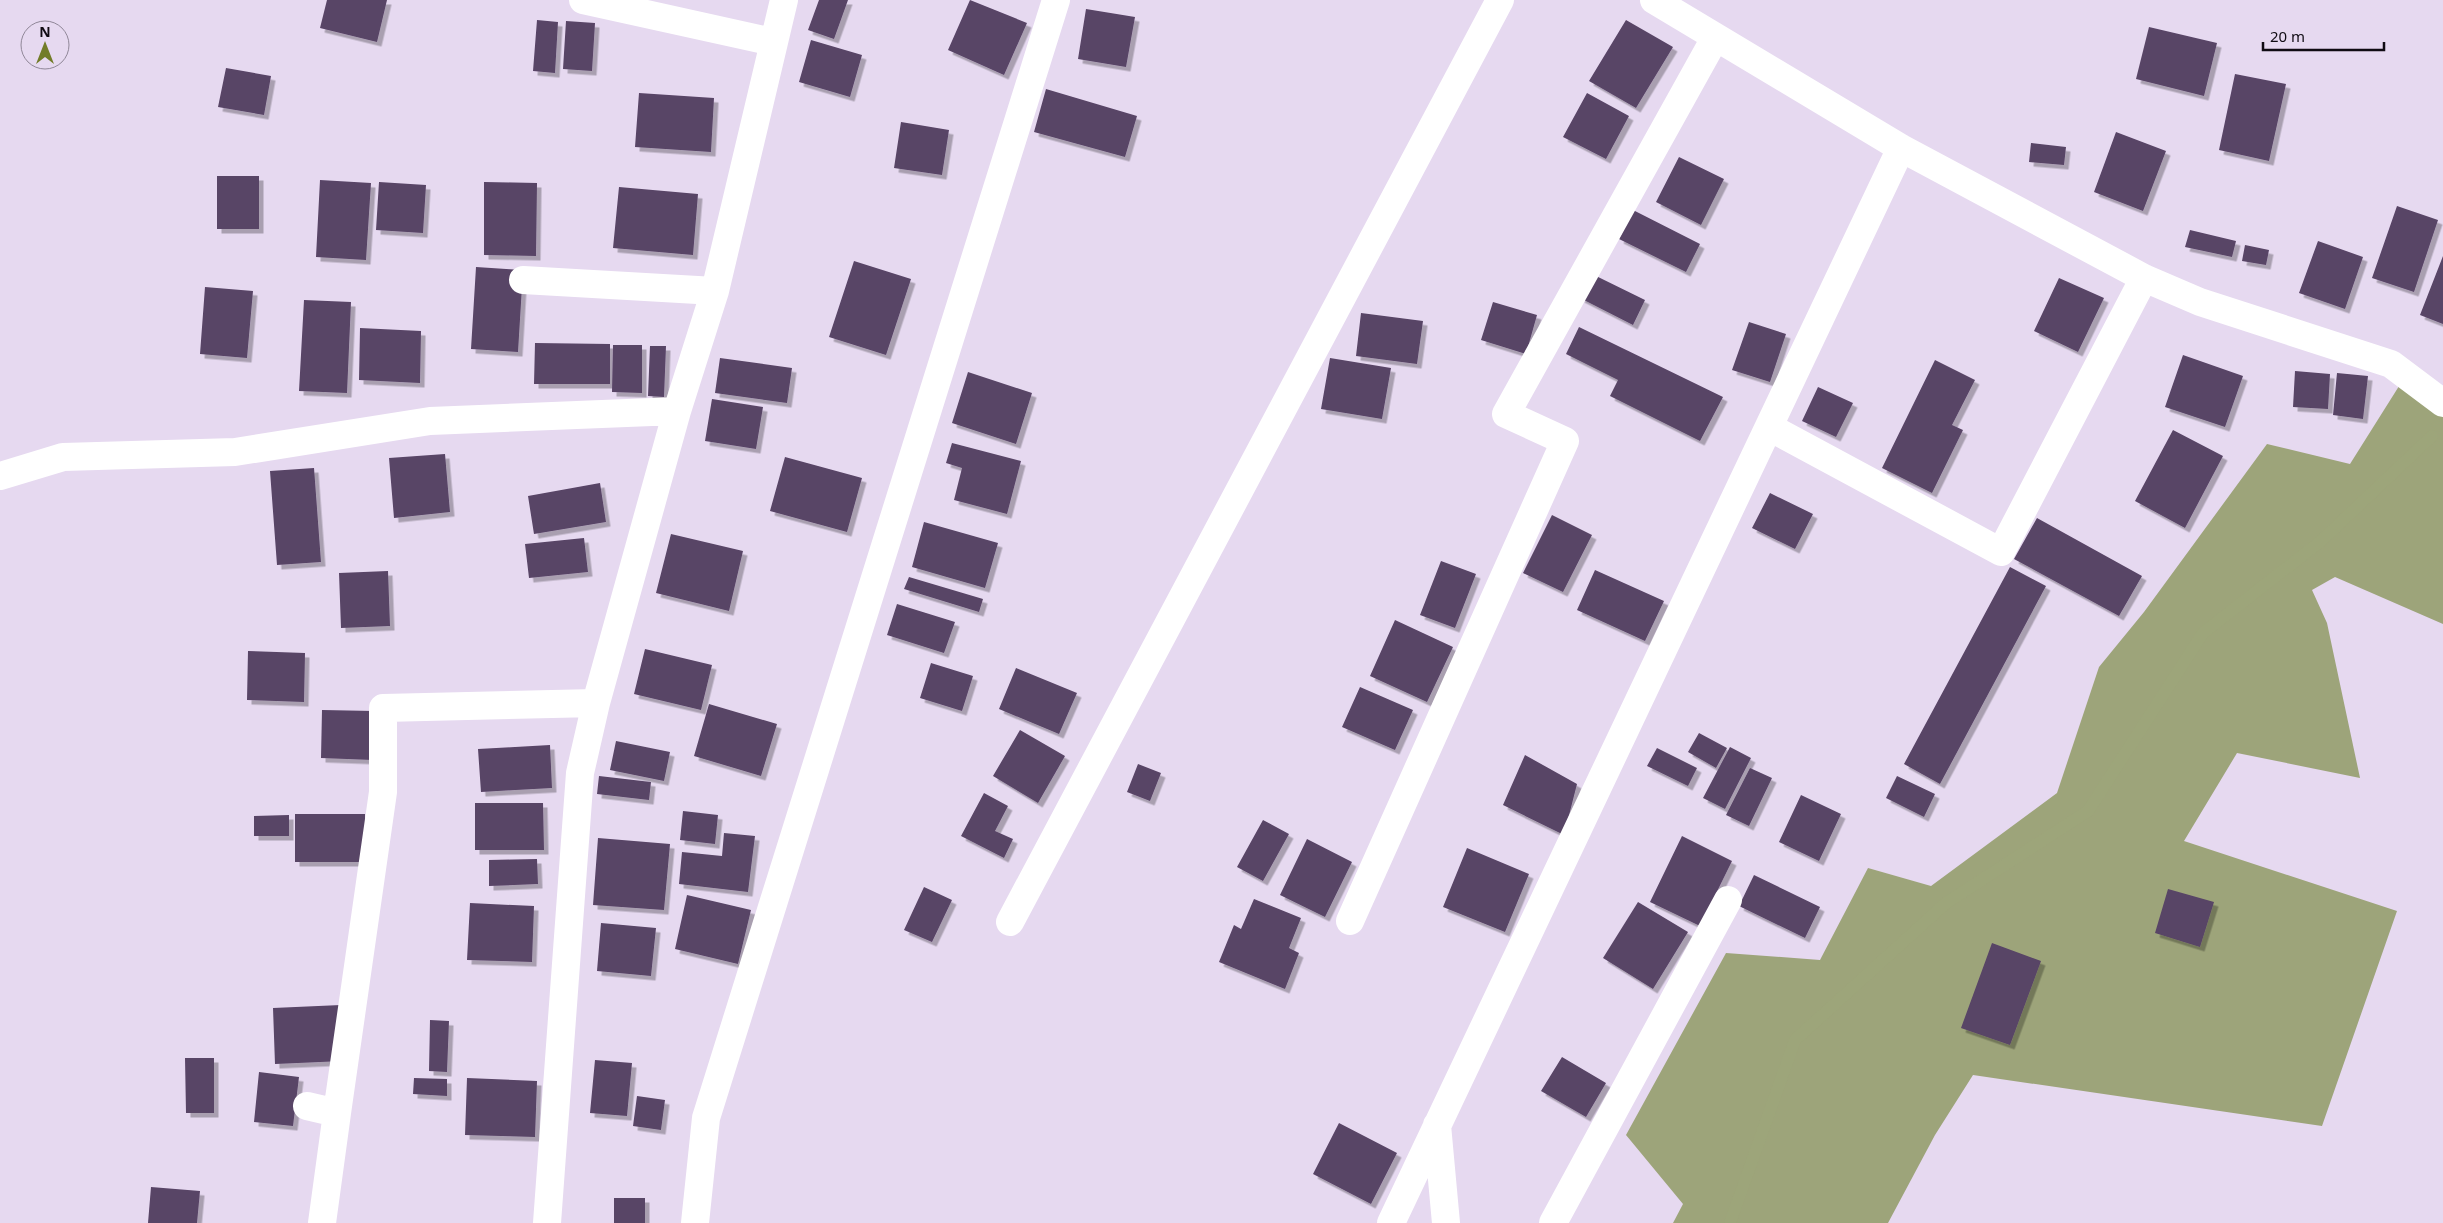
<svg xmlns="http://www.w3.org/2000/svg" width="2443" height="1223" viewBox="0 0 2443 1223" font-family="'Noto Sans',sans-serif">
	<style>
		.forest { fill: #9da47a }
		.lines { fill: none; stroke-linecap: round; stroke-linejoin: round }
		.stream { stroke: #9da57a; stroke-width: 12 }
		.building { fill: #584466; filter: url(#shadow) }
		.minor { stroke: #fff; stroke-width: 28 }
	</style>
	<defs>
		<filter id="shadow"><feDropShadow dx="4.5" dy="4.5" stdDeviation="0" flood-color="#0004"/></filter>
	</defs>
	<rect width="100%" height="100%" fill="#e6d9f0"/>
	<!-- forest -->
	<path class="forest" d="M2406,375L2443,403V624L2335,577L2312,590L2327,623L2360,778L2237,753L2184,841L2397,911L2322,1126L1973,1075L1935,1135L1888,1223H1673L1683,1204L1626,1135L1726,953L1820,960L1868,868L1931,886L2057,793L2099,667L2144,612L2267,444L2350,464Z"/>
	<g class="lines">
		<!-- stream -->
		<path class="stream" d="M1730,1223L1795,1040L1946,903L2088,811L2203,633L2321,541L2432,436"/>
	</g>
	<!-- building -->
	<path class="building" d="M327,0H387L377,42L320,28Z
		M819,0H848L834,39L808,30Z
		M970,0L1027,23L1004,75L948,50Z
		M1086,9L1135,17L1126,67L1078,59Z
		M537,20L558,22L555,73L533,71Z
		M1626,20L1673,47L1636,108L1589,81Z
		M566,21L595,23L592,71L563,69Z
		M2149,27L2217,43L2204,96L2136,79Z
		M811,40L862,55L850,97L799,82Z
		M226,68L271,76L264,115L218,107Z
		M2235,74L2286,84L2269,161L2219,150Z
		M1046,89L1137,116L1125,157L1034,132Z
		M639,93L714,98L711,152L635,147Z
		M1587,93L1629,116L1606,159L1563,137Z
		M901,122L949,130L942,175L894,168Z
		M2116,132L2166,151L2143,211L2094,192Z
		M2031,143L2066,147L2064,165L2029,162Z
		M1679,157L1724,179L1701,225L1656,202Z
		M217,176H259V229H217Z
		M320,180L371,183L366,260L316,257Z
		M379,182L426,185L423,233L376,230Z
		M484,182L537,183L536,256L484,255Z
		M619,187L698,194L693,255L613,248Z
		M2397,206L2438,220L2414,292L2372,278Z
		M1633,210L1700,244L1686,272L1619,239Z
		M2190,230L2236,241L2232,257L2185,247Z
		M2318,241L2363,257L2345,309L2299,293Z
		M2245,245L2269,250L2266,265L2242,261Z
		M2443,256V324L2420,315Z
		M854,261L911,279L886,355L829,337Z
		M476,267L523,270L518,352L471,349Z
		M1592,274L1645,300L1633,325L1580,298Z
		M2059,278L2104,298L2078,352L2034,331Z
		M205,287L253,291L247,358L200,354Z
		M304,300L351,302L347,393L299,391Z
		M1493,302L1537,315L1526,354L1481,340Z
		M1361,313L1423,321L1417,364L1356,356Z
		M1749,322L1786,334L1770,382L1732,370Z
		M1579,327L1723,397L1700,441L1610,396L1618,380L1566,354Z
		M360,328L421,331L420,383L359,380Z
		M535,343L610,344V384H534Z
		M613,345H642V393L612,392Z
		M650,346H666L664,397L648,396Z
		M2183,355L2243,376L2225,427L2165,407Z
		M720,358L792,368L787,403L715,393Z
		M1330,358L1391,368L1382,419L1321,409Z
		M1935,360L1975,380L1952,425L1963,430L1932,493L1882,468Z
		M2295,371L2330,374L2328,409L2293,407Z
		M968,372L1032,393L1016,444L952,423Z
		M2337,373L2368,376L2363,419L2333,415Z
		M1818,387L1853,403L1836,437L1802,421Z
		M712,399L763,407L756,449L705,441Z
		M2173,430L2223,456L2185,528L2135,501Z
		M952,443L1021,461L1007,514L954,500L962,468L946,463Z
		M445,454L450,512L394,518L389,458Z
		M785,457L862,478L847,532L770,511Z
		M314,468L321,562L277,565L270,471Z
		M600,483L606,522L534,534L528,496Z
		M1770,493L1813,514L1795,549L1752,528Z
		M1552,515L1592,535L1563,592L1523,573Z
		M2037,518L2142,576L2119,616L2014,559Z
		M924,522L998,543L985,588L912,567Z
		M671,534L743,551L729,611L656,593Z
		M584,538L588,572L529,578L525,544Z
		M1441,561L1476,574L1455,628L1420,615Z
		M2010,567L2046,586L1940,784L1904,764Z
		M1595,570L1664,601L1645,641L1577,610Z
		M388,571L390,626L341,628L339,573Z
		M909,577L983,599L979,612L904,589Z
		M897,604L955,622L944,653L887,635Z
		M1395,620L1453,647L1427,702L1370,676Z
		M645,649L712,665L701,710L634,694Z
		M248,651L305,653L304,702L247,700Z
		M931,663L973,676L962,711L920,698Z
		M1016,668L1077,693L1059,734L999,709Z
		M1360,687L1413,710L1395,750L1342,727Z
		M709,704L777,724L761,776L694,756Z
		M322,710L374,711L373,760L321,758Z
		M1020,730L1065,756L1038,803L993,776Z
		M1699,733L1727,748L1716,768L1688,752Z
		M616,741L670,752L664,781L610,770Z
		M550,745L552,788L481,792L478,749Z
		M1730,747L1751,758L1725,809L1703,798Z
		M1657,748L1697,768L1688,786L1647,766Z
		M1525,755L1577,784L1564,835L1503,805Z
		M1138,764L1161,773L1150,801L1127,792Z
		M1750,768L1772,778L1749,826L1726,815Z
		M599,776L651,782L649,800L597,794Z
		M1897,776L1935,794L1924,817L1886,798Z
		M984,793L1008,806L995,831L1013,839L1004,858L961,836Z
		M1801,795L1841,814L1819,861L1779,842Z
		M475,803H543L544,850H475Z
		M683,811L718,815L715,844L680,840Z
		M295,814H365V862H295Z
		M289,815V836H254V816Z
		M1263,820L1289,834L1263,881L1237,867Z
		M724,833L755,836L748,892L679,884L682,852L722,856Z
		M1682,836L1732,861L1700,926L1650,902Z
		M598,838L670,844L664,910L593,905Z
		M1307,839L1352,862L1325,917L1280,895Z
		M1467,848L1529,874L1505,932L1443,907Z
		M537,859L538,884L489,886V860Z
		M1754,875L1820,907L1805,938L1739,906Z
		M924,887L952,900L932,942L904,930Z
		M2168,889L2214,902L2200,947L2155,933Z
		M687,895L751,910L738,964L675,949Z
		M1254,899L1301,918L1289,948L1299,953L1285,989L1219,962L1234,925L1241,929Z
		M1638,902L1688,932L1653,989L1603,958Z
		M470,903L534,906L532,962L467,960Z
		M601,923L656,928L651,976L597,971Z
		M1992,943L2041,961L2010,1045L1961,1028Z
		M341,1005L343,1061L275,1064L273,1008Z
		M430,1020L449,1021L447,1072L429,1071Z
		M1562,1057L1606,1083L1586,1117L1541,1091Z
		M185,1058H214V1113H186Z
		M595,1060L632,1063L627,1116L590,1113Z
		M259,1072L299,1077L293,1126L254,1122Z
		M414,1078L447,1079V1096L413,1094Z
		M467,1078L537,1081L535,1137L465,1135Z
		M637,1096L665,1100L661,1130L633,1126Z
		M1339,1123L1397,1153L1371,1204L1313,1174Z
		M151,1187L200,1191L197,1223H148Z
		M614,1198H645V1223H614Z"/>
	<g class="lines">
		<!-- minor -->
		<path class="minor" d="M583,0L773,42
			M1654,0L1901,148L2144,278L2200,302L2391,364L2443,403
			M523,280L715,291
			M1769,427L2001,552L2144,278
			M0,476L63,457L235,452L430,421L677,411
			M1350,921L1565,441L1506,414L1715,38
			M1010,922L1500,0
			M307,1106L337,1113L383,792V708L596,703
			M1437,1125L1446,1223
			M322,1223L337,1113
			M547,1223L580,773L596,703L677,411L715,291L784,0
			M695,1223L706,1118L1056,0
			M1391,1223L1901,148
			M1553,1223L1728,900"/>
	</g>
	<!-- north arrow -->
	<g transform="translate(45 45)"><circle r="24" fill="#e6d9f0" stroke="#908798"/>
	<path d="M0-4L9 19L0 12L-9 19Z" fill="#727c28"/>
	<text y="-8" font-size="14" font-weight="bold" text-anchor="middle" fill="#100b13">N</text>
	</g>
	<!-- scale -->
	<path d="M2263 42v8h121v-8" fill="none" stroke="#100b13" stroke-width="2.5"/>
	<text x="2270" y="42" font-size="15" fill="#100b13" stroke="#e6d9f0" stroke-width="4" paint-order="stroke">20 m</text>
</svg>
